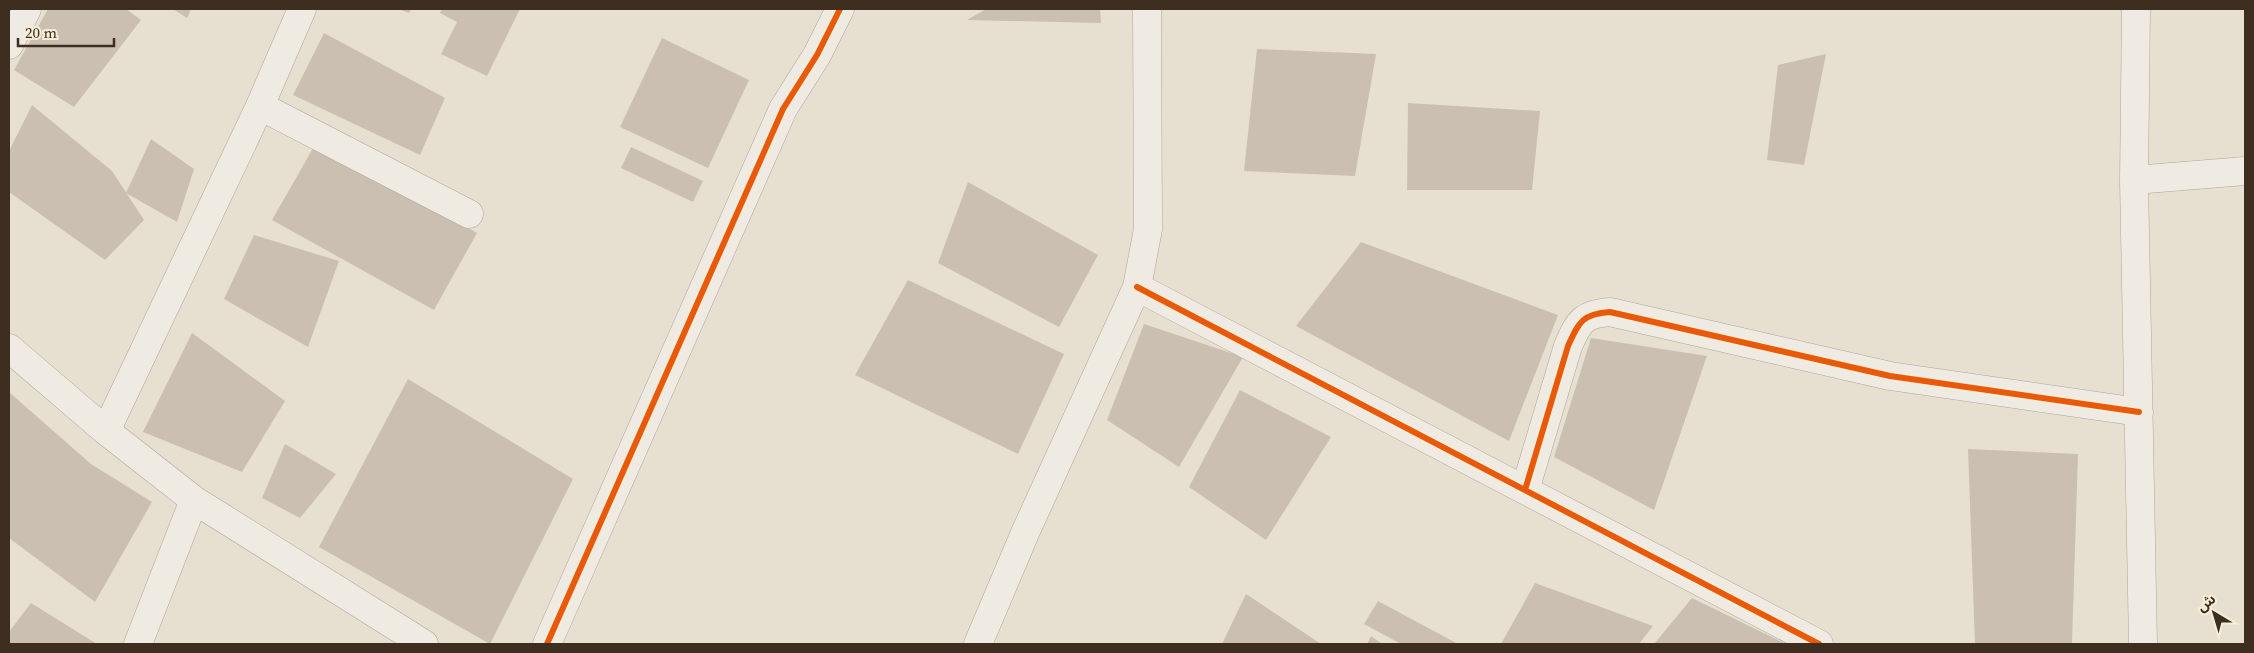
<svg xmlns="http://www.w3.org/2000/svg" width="2254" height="653" viewBox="0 0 2254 653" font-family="'Source Serif 4','Noto Sans Arabic',serif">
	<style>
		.building { fill: #cbbfb2 }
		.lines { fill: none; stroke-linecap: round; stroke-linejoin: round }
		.minor-casing { stroke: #ada599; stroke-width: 29 }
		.minor { stroke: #efebe3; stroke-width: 28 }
		.cycleway-casing { stroke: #f7eed8; stroke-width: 9 }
		.cycleway { stroke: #e8590c; stroke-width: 6 }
	</style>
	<rect width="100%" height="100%" fill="#e7e0d1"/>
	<!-- building -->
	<path class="building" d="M48,9H126L141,20L74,107L14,70Z
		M173,9H191L187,18Z
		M398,9H411L409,13Z
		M442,9H520L487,76L441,54L457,22L440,13Z
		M986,9H1100L1101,23L967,20Z
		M324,33L445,98L420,155L293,95Z
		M662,38L749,80L708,168L620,127Z
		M1257,49L1376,54L1355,176L1244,171Z
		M1826,54L1804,165L1767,160L1778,65Z
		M1408,103L1540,111L1532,190H1407Z
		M32,105L112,171L144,220L105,260L9,192V151Z
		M151,139L194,169L177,222L126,193Z
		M316,143L477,233L434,310L272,220Z
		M631,147L703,181L693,202L621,168Z
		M968,182L1098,255L1059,327L938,263Z
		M254,235L339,261L308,347L224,299Z
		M1361,242L1558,315L1509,441L1296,326Z
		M908,280L1064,354L1018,454L855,375Z
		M1144,324L1243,357L1179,467L1107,420Z
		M192,333L285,401L242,472L143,432Z
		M1591,338L1707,356L1654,510L1554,457Z
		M408,379L573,479L490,644L319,547Z
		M1240,390L1331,437L1266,540L1189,487Z
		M9,392L91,464L152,502L95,602L9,538Z
		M285,444L336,474L300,518L262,498Z
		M1968,449L2078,454L2072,644H1975Z
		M1535,583L1653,626L1639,644H1501Z
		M1246,594L1321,644H1222Z
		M1692,598L1786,644H1654Z
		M1378,601L1458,644H1401L1364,624Z
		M31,603L97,644H9V632Z
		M1371,636L1382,644H1367Z"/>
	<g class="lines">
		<!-- minor casing -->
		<g class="minor-casing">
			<path id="minor" d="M2136,9L2134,180L2143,644
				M9,45L27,9
				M260,106L469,214
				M2134,180L2245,171
				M1137,287L1819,644
				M9,348L106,431L194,500L424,644
				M106,431L260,106L302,9
				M1525,490L1568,346C1579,322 1582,314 1610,312L1890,376L2139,412
				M138,644L194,500
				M547,644L783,109L817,55L840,9
				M978,644L1025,533L1137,287L1148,229L1147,9"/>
		</g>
		<!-- minor -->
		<use href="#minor" class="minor"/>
		<!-- cycleway casing -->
		<g class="cycleway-casing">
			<path id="cycleway" d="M1137,287L1819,644
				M1525,490L1568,346C1579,322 1582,314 1610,312L1890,376L2139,412
				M547,644L783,109L817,55L840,9"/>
		</g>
		<!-- cycleway -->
		<use href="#cycleway" class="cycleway"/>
	</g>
	<!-- border -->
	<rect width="2254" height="653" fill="none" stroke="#3d2e20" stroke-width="20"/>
	<!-- north arrow -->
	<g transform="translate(2214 613) rotate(322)" stroke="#f7eed8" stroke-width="4" paint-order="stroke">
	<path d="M0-4L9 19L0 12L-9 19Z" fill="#3d2e20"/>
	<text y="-8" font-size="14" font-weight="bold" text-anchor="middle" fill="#3d2e20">ش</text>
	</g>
	<!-- scale -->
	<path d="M18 38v8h96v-8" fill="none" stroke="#3d2e20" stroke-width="2.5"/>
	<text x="25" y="38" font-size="15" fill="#3d2e20" stroke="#f7eed8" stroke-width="4" paint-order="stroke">20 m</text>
</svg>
